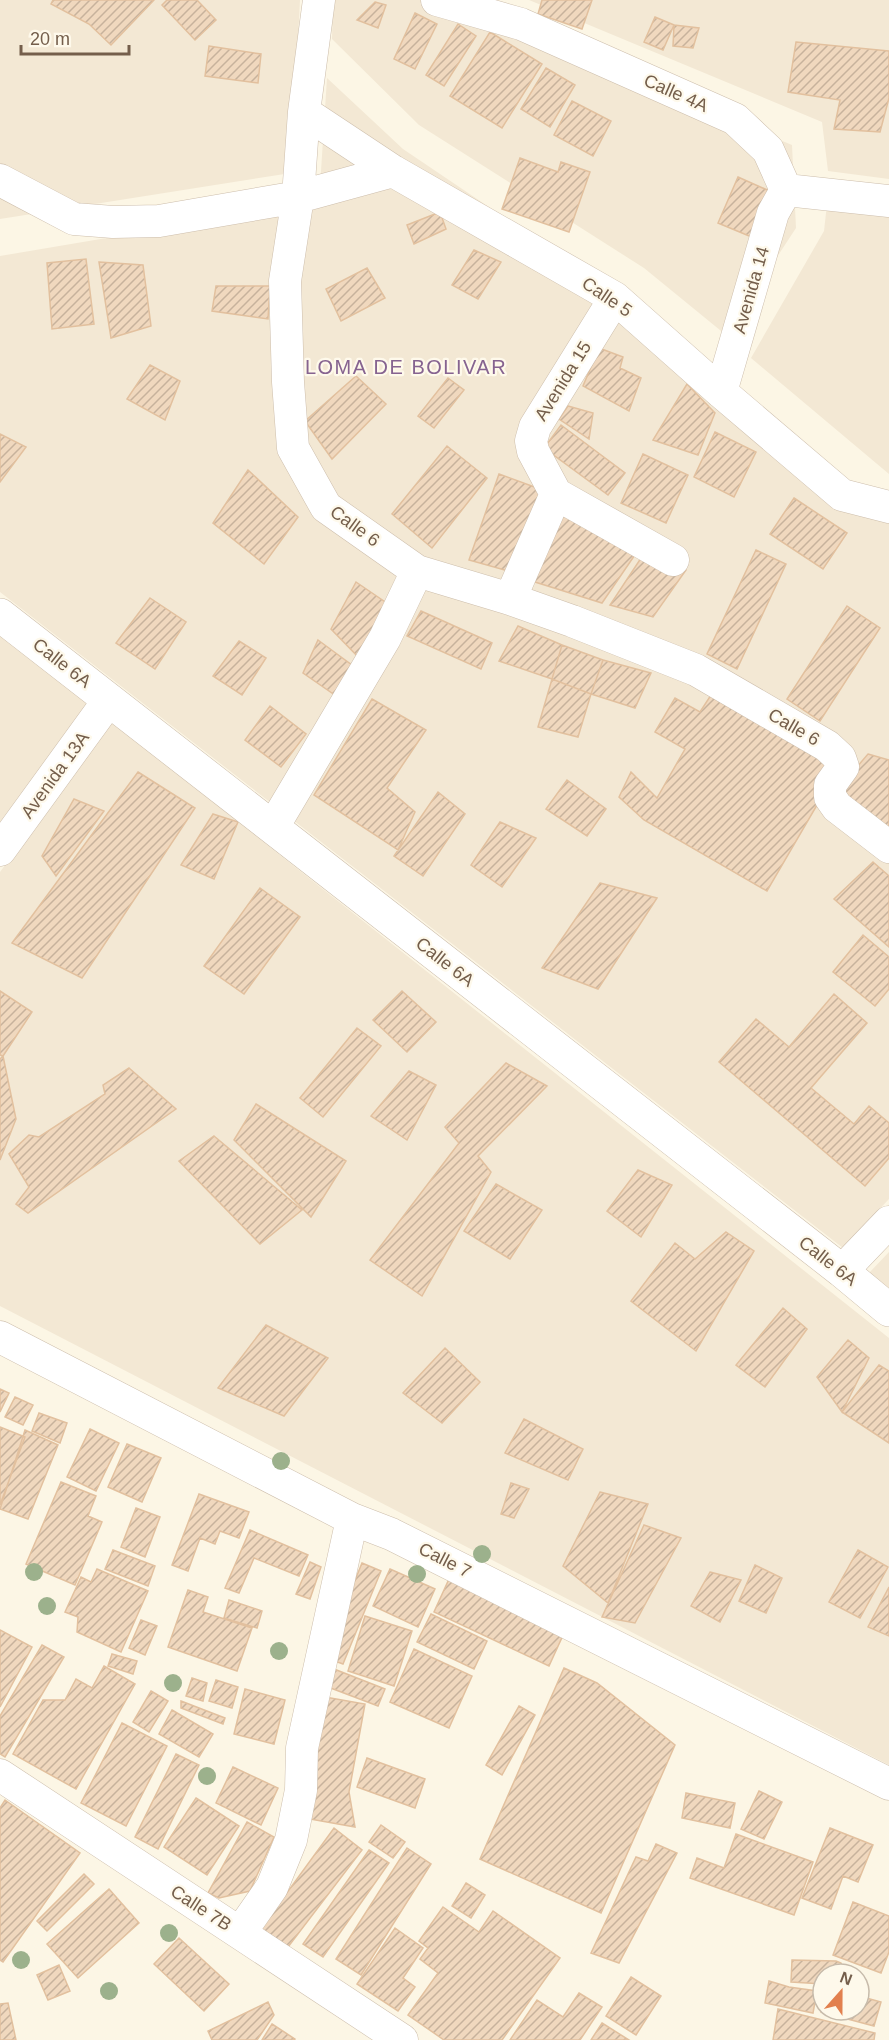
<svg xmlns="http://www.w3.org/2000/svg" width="889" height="2040" viewBox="0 0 889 2040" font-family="Arial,sans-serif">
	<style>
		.residential { fill: #f3e8d4 }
		.building { fill: url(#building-hatch); stroke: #e2c09e; stroke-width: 1.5 }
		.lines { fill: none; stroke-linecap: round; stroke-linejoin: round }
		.minor-casing { stroke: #cdbeac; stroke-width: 33 }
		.tertiary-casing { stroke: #cdbeac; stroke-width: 34 }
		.minor { stroke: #fff; stroke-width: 32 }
		.tertiary { stroke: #fff; stroke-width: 33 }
		.tree { fill: #9cb18c }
		.labels { text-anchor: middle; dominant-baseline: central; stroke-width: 4.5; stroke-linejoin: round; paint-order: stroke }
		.street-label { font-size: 18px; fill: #745e4b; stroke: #fef9eb }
		.neighbourhood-label { font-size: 20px; letter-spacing: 1.5px; fill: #866390; stroke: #fef9eb }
	</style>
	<defs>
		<pattern id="building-hatch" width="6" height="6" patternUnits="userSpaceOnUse" patternTransform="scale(1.5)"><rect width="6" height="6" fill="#f0d8be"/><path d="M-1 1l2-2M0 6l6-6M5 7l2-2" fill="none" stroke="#c7b29c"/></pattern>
	</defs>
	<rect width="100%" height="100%" fill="#fcf6e5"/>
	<!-- residential -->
	<path class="residential" d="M0,0H300L291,173L0,219Z
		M333,0H443L792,145L796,228L726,335L644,268L419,125L332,39Z
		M529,0H889V179L828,171L822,122Z
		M327,78L403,149L618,294L889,517V1199L843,1248L0,592V256L319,202Z
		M827,204L889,211V474L751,358L824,231Z
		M0,635L90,705L0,826Z
		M111,721L889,1338V1765L0,1306V872Z
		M889,1252V1290L869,1273Z"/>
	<!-- building -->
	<path class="building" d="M53,0H154L111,45L89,24L51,4Z
		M167,0H197L216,20L195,40L162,5Z
		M542,0H592L582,29L538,14Z
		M375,2L386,5L378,28L357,20Z
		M415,13L437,24L415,69L394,59Z
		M655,17L674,25L663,50L644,42Z
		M458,24L476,36L444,86L426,75Z
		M674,25L699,28L693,48L673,46Z
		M490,32L542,64L502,128L450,96Z
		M796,42L889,51V98L880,132L834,129L840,100L788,92Z
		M209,46L261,54L258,83L205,76Z
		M546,68L575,85L550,127L521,109Z
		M572,101L611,121L593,156L554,135Z
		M520,158L558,172L561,162L590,172L569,232L502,209Z
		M738,177L774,193L754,238L718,223Z
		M440,212L446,229L414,244L407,225Z
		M474,250L501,262L478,299L452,285Z
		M86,259L94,324L52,329L47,263Z
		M99,262L143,265L151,326L111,338Z
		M367,268L385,298L341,321L326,289Z
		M216,286H270L268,319L212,311Z
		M599,348L623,357L620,368L641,378L629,411L583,386Z
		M150,365L180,381L165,420L127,399Z
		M356,376L386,404L332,459L305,421Z
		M448,378L464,390L434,428L418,416Z
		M687,384L715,413L698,455L653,440Z
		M568,406L593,413L589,439L559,419Z
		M561,425L625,473L608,495L544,448Z
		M715,432L756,452L734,497L694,477Z
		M0,434L26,447L0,482Z
		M447,446L487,478L432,548L392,514Z
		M643,454L688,475L666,523L621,503Z
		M248,470L298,517L264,564L213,523Z
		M499,474L548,492L515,573L469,560Z
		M794,498L847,533L823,569L770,534Z
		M556,500L641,546L602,603L519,577Z
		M647,549L686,570L653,617L610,605Z
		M756,550L786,564L737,669L707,654Z
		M356,582L394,608L365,664L331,629Z
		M150,598L186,622L155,669L116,643Z
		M847,606L880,628L820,721L787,699Z
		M421,611L492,643L481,669L407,636Z
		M518,626L562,645L552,679L499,661Z
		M318,640L360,671L342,700L303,673Z
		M239,641L266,658L242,695L213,676Z
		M562,645L603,660L591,694L552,679Z
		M603,660L651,673L635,708L591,694Z
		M552,679L591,694L578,737L538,727Z
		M711,695L838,769L767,891L644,820L619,797L631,772L657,798L685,749L655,732L675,698L700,712Z
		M372,699L426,730L387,788L415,812L398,850L314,795Z
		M270,706L306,734L281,767L245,740Z
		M868,754L889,760V836L833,795Z
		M138,772L195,808L82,978L12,943Z
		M567,780L606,809L587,836L546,809Z
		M438,792L465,814L423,876L394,856Z
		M74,799L104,811L56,876L42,856Z
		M213,814L238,822L214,879L181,865Z
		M500,822L536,838L502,887L471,865Z
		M873,862L889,876V947L834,899Z
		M600,883L657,898L598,989L542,968Z
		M260,888L300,917L244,994L204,966Z
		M863,935L889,957V989L875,1006L833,972Z
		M0,991L32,1012L3,1056L0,1055Z
		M402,991L436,1022L407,1052L373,1020Z
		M834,994L867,1023L811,1088L854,1124L869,1106L889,1123V1158L865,1186L719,1062L756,1019L789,1047Z
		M357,1028L381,1046L323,1117L300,1098Z
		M3,1056L16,1119L0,1160V1059Z
		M506,1063L547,1086L478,1156L491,1172L422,1296L370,1260L459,1143L445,1127Z
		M129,1068L176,1109L28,1213L16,1204L29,1187L9,1154L29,1135L39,1137L105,1094L103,1085Z
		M409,1071L436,1085L407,1140L371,1116Z
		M256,1104L346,1161L311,1217L234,1140Z
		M214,1136L302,1210L260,1244L179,1161Z
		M638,1170L672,1185L641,1237L607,1211Z
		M496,1184L542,1210L510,1259L464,1231Z
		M726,1232L754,1251L696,1351L631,1301L675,1243L695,1259Z
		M783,1308L807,1329L765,1387L736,1365Z
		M266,1325L328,1358L284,1416L218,1388Z
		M848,1340L869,1358L842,1412L817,1377Z
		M445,1348L480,1382L442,1423L403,1393Z
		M879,1365L889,1371V1443L842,1412Z
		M0,1389L9,1393L0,1412Z
		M15,1397L33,1405L23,1425L5,1417Z
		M39,1413L67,1423L60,1443L32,1431Z
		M524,1419L583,1449L568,1480L505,1453Z
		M0,1427L25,1437L0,1505Z
		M90,1429L119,1443L96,1491L67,1477Z
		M25,1430L58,1445L28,1519L0,1509Z
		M127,1444L161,1458L142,1502L108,1487Z
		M61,1482L96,1496L88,1516L102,1522L75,1585L26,1564Z
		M511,1483L529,1489L514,1518L501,1514Z
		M600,1492L648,1504L608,1603L563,1566Z
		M199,1494L249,1512L239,1538L220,1531L215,1544L200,1538L188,1571L172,1565Z
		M136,1508L160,1517L145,1557L121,1547Z
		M644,1525L681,1538L635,1623L602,1617Z
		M250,1530L308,1555L299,1576L254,1558L239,1593L225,1588Z
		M113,1550L155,1566L148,1586L105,1569Z
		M858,1550L888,1567L860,1618L829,1602Z
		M310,1562L321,1567L310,1599L296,1594Z
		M362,1563L381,1571L343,1664L324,1657Z
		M755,1565L782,1578L766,1613L739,1601Z
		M97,1569L148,1591L121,1652L77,1632L78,1617L65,1612L81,1577L91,1582Z
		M390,1569L435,1589L418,1627L373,1606Z
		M710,1572L741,1580L720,1622L691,1606Z
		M449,1579L564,1633L549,1666L434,1612Z
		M889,1587V1636L868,1627Z
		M188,1590L208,1597L203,1612L252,1628L237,1671L168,1647Z
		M229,1600L262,1611L257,1628L224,1618Z
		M431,1614L487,1641L474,1669L417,1642Z
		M365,1616L412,1631L394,1686L348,1671Z
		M141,1620L157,1626L145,1655L129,1648Z
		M0,1630L32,1647L0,1707Z
		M42,1645L64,1657L5,1757L0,1754V1716Z
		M414,1649L472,1676L449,1728L390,1702Z
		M112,1654L137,1661L133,1674L108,1666Z
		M104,1666L135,1684L76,1789L13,1754L43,1700H65L76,1679L92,1688Z
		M564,1668L597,1683L675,1745L601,1913L480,1859Z
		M334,1669L385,1689L378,1706L328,1687Z
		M192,1678L207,1683L203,1701L186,1696Z
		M216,1680L238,1687L232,1708L209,1701Z
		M245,1689L285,1700L274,1744L234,1734Z
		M151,1691L168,1701L149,1732L133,1722Z
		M325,1697L365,1704L349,1792L355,1827L304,1818Z
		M181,1701L225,1718L223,1724L181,1708Z
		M519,1706L535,1715L502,1775L486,1765Z
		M172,1710L213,1734L199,1757L159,1734Z
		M122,1723L167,1746L126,1826L81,1803Z
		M176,1754L199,1765L158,1849L135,1837Z
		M367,1758L425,1779L415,1808L357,1787Z
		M233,1767L278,1788L261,1825L216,1803Z
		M759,1791L782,1802L764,1839L741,1829Z
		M686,1793L735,1803L730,1828L682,1818Z
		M196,1798L239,1826L207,1875L164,1847Z
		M5,1800L80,1853L3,1962L0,1960V1808Z
		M247,1822L274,1837L250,1891L219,1898L208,1893Z
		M381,1825L405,1842L393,1858L369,1842Z
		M334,1828L362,1850L285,1951L259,1931Z
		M830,1828L873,1845L858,1882L843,1876L831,1909L802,1898Z
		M736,1834L813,1862L794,1915L690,1878L697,1858L724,1868Z
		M656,1844L677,1853L619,1963L591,1953L636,1857L648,1861Z
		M407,1848L431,1864L361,1975L336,1959Z
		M369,1850L389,1863L323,1957L303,1944Z
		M84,1874L94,1884L47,1931L37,1921Z
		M466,1883L485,1895L471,1918L452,1906Z
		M109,1889L139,1923L78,1978L47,1944Z
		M853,1902L889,1916V1952L881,1973L833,1955Z
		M443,1907L479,1932L493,1911L560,1958L502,2040H444L408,2015L438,1973L420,1959L428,1948L419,1941Z
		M395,1928L423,1948L403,1978L415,1987L398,2011L357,1984Z
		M179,1938L229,1984L204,2011L154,1964Z
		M792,1960L836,1961L841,1963L843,1974H823V1984L791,1982Z
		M59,1965L70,1991L48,2000L37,1975Z
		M631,1977L661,1996L636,2035L606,2016Z
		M769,1981L789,1987L817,1991L813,2013L765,2003Z
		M579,1993L602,2007L580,2040H510L537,2000L563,2017Z
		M859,1996L881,2002L874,2026L821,2012L822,2004L823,2010H859Z
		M268,2002L274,2015L257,2040H212L208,2031Z
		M8,2003L16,2040H0V2004Z
		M778,2009L875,2033L874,2040H773Z
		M602,2023L629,2040H591Z
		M272,2024L295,2039L294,2040H262Z"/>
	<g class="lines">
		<!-- minor casing -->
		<g class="minor-casing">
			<path id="minor" d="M319,0L304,112L298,197L285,281L288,382L293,448L326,507L417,571L510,599L572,621L696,670L827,746L840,758L843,767L830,785V797L837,807L889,847
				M437,0L521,24L735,119L768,150L786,190L889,201
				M304,112L393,171L615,298L721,392L842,495L889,507
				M0,180L74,219L113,222L159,221L298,197L393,171
				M721,392L773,213L786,190
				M556,494L673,560
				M510,599L556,494L533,451L531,441L535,427L615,298
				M273,827L385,638L417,571
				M0,850L109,700
				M842,1271L889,1222
				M0,1337L352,1519L391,1534L889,1784
				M0,1775L402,2040
				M240,1933L272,1887L291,1840L301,1790L302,1748L352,1519"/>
		</g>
		<!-- tertiary casing -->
		<g class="tertiary-casing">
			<path id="tertiary" d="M0,615L842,1271L889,1310"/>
		</g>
		<!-- minor -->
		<use href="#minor" class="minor"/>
		<!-- tertiary -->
		<use href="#tertiary" class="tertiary"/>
	</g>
	<!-- trees -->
	<g class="tree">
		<circle cx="281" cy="1461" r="9"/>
		<circle cx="482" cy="1554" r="9"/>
		<circle cx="34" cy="1572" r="9"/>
		<circle cx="417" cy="1574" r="9"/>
		<circle cx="47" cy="1606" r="9"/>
		<circle cx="279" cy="1651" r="9"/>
		<circle cx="173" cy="1683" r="9"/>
		<circle cx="207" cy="1776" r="9"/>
		<circle cx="169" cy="1933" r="9"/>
		<circle cx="21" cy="1960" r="9"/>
		<circle cx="109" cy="1991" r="9"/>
	</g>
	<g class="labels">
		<!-- street labels -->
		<g class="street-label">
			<text transform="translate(676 93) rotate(24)">Calle 4A</text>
			<text transform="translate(751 290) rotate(-74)">Avenida 14</text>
			<text transform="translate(607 297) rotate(34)">Calle 5</text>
			<text transform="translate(563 381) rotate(-58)">Avenida 15</text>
			<text transform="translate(355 526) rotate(36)">Calle 6</text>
			<text transform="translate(62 663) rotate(38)">Calle 6A</text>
			<text transform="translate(794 727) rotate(30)">Calle 6</text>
			<text transform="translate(55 775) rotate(-54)">Avenida 13A</text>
			<text transform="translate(445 962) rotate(38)">Calle 6A</text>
			<text transform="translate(828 1261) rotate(38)">Calle 6A</text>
			<text transform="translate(445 1560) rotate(27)">Calle 7</text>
			<text transform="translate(201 1908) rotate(33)">Calle 7B</text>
		</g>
		<!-- neighbourhood labels -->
		<g class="neighbourhood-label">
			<text x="406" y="367">LOMA DE BOLIVAR</text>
		</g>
	</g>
	<!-- north arrow -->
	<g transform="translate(841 1992) rotate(21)"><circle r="28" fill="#fef9eb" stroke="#c7bbab" stroke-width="1.5"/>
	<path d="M0-4.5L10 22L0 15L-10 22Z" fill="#e2804e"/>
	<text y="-9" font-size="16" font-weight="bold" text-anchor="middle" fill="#745e4b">N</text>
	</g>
	<!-- scale -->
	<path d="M21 45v9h108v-9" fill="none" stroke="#745e4b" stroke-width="3"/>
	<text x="30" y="45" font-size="18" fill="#745e4b" stroke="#fef9eb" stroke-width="4.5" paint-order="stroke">20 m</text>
</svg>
